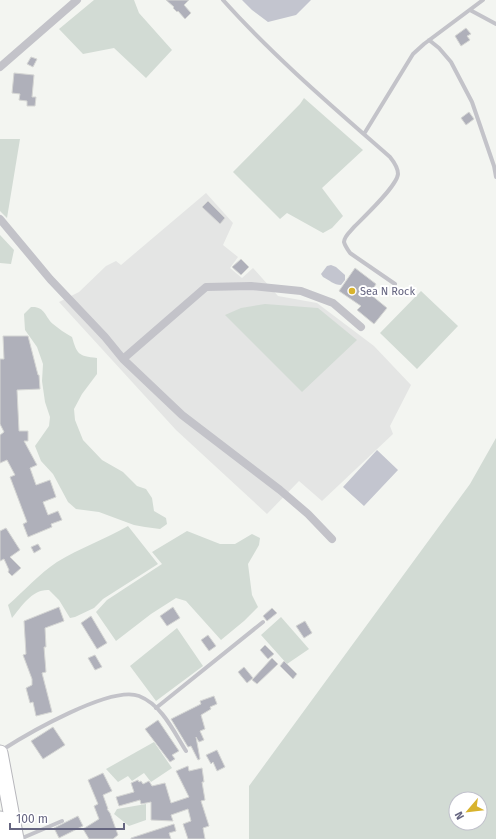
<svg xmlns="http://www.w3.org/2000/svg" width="496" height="839" viewBox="0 0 496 839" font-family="'Fira Sans',sans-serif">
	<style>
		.built { fill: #e4e5e4 }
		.green { fill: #d2dbd4; fill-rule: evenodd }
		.water { fill: #c3c5cf }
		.building { fill: #afb0ba; stroke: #d5d6d4 }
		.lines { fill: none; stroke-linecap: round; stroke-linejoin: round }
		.highway-casing { stroke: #b7b7bc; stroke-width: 17 }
		.lane { stroke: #c3c3c9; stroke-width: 4 }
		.street { stroke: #c3c3c9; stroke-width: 8 }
		.highway { stroke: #fff; stroke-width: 15 }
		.poi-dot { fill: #d8b32d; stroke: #fff; stroke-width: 1.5 }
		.labels { text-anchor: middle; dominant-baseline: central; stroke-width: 4; stroke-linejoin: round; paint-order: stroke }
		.poi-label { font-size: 11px; fill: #656580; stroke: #fff; text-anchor: start }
	</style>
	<rect width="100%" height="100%" fill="#f3f5f1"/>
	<!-- built -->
	<path class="built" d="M206,193L233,223L223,245L238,257L230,268L242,278L253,268L278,296L317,303L374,346L411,385L390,426L393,434L322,501L299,481L267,514L176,430L59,302L79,292L106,266L116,261L121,265Z"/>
	<!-- green -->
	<path class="green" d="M94,0H134L139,13L172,50L146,78L114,48L83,54L59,29Z
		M304,98L363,150L322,188L343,216L332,228L323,233L287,213L280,219L233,172L300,104Z
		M0,139H20L7,218L0,211Z
		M0,235L14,250L11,264L0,263Z
		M421,291L458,326L417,369L380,333Z
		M265,304L318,308L357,340L302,392L225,315L241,308Z
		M31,307C45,306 45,317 53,324C59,329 65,333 72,337C77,354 78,356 97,358V374L82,394L74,409L75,420L83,440L102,460L123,472L137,486L146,489L152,498L154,511L166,518L167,524L160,529L145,527L134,525L99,512L76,509L68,502L53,474L41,461L35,446L49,426L50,417L45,402L42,381L43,364L37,347L25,330L24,314Z
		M496,438V839H249V786L470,484ZM456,799H480V823H456Z
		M128,526L158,564L103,599L94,608L75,617L70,618L59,600L49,590C32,589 22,606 12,618L8,605C24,591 39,574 57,562C80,548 105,539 128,526Z
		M187,531L220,544H235L252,534L260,538L259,545L248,564L252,595L258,607L244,621L221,640L186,601L176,598L151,614L116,641L96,612L107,600L162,564L152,552Z
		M281,617L309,649L287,664L261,635Z
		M177,628L203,666L156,701L130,666Z
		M154,742L172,768L151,782L144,773L132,781L128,776L118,782L106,769Z
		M146,804V820L129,826L114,814L117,809Z"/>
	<!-- water -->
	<path class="water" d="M242,0H311L296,15L268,22L252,10Z
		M331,265L336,267L345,275V280L341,285C334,285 329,280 323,277L321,274L327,266Z
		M377,450L398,470L364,506L343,487Z"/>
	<!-- building -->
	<path class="building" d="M166,0H189L184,5L191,13L185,19L178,11L177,12L173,8L174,7Z
		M466,28L471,34L467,36L470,40L461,46L455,36Z
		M31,57L37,59L33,67L27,64Z
		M14,73L34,75L32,97H36L35,106H27V101L19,100L20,94L12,93Z
		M469,112L474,119L466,125L461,118Z
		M208,201L225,218L220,224L202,207Z
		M241,259L249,267L241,275L232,267Z
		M355,268L376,284L370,294L387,308L374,324L357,310L361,306L339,291Z
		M3,336H28L38,375H39L40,389L17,390L19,431H28V441H24L37,465L30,468L36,485L50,480L56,497L43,502L48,515L58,511L62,520L51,524L52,527L28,537L23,524L27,522L10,477L15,475L7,460L0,463V435L4,432L0,424V359H4Z
		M6,528L20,550L10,557L21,568L12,576L8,572L9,570L4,559L0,561V531Z
		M38,544L41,549L34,553L31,547Z
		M59,607L64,621L45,628L46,647H44L46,672L42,673L52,712L36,716L33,702L30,703L26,688L32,685V679L23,655L26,654L24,621Z
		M173,607L180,618L167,626L160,616Z
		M272,608L277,613L267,621L263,616Z
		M91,616L107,643L97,649L81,623Z
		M305,621L312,633L304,638L296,626Z
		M208,635L216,646L209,651L201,640Z
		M265,645L274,654L268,659L260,650Z
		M95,655L102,667L95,670L88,658Z
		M272,658L278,664L257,684L252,680Z
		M284,661L297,674L293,679L280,666Z
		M244,667L253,678L247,683L238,672Z
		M214,696L217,704L210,707L211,709L201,715L205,729L200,731L204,740L199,742L196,737L200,759L198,760L191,746L188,747L171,719L201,704L200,701Z
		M158,720L179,751L172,755L175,759L170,762L145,729Z
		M53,727L65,745L43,759L31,741Z
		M217,750L225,767L217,771L213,762L211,764L206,755Z
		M188,766L189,771L202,768L204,782H202L205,800L201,801L209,826L203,828L205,839H188L183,824L191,821L188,809L171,815L173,821L151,820V802L141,804L140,800L119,806L116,797L134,792L131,783L138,780L139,782L141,781L143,784L149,781L152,786L165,783L171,803L189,797L176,771Z
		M103,773L112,791L103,795L108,809H107L110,813L118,835L113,839H89L83,829L99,819L94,806L98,804L88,780Z
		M78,816L83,826L59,838L54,828Z
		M174,824L176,831L169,833L171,839H131V838Z"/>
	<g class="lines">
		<!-- highway casing -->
		<g class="highway-casing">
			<path id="highway" d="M0,753L16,839
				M0,819L4,839"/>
		</g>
		<!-- lane -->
		<path class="lane" d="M223,0C273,56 334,108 390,157C394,162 398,168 398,174C397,186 364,217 354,227C351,231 344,236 344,242C345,246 348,250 350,253L395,284
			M470,10L496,24
			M429,40L439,48L451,62L472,102L494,166L496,177
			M364,134L413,54L424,44L483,0
			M156,708L263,622
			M2,750C27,734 111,685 139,696C162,705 174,732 186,751
			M20,839L62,821"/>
		<!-- street -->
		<path class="street" d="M0,67L77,0
			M0,219L50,279L105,337L123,359L182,415L280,490L308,514L332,539
			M123,359L206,287L251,286L301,291L333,303L361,327"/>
		<!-- highway -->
		<use href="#highway" class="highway"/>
	</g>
	<!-- markers -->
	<circle class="poi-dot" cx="352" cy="291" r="4"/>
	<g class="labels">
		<!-- poi labels -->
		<g class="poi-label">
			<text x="360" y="291">Sea N Rock</text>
		</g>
	</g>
	<!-- north arrow -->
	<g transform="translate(468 811) rotate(242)"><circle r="19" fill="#ffffff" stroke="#c1c1cc"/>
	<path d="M0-3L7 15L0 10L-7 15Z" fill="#d8b32d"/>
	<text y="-6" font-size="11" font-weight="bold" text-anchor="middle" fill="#656580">N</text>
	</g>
	<!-- scale -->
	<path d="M10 823v6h114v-6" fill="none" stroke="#656580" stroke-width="2"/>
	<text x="16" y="823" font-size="12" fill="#656580" stroke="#ffffff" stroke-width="3" paint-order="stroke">100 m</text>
</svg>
